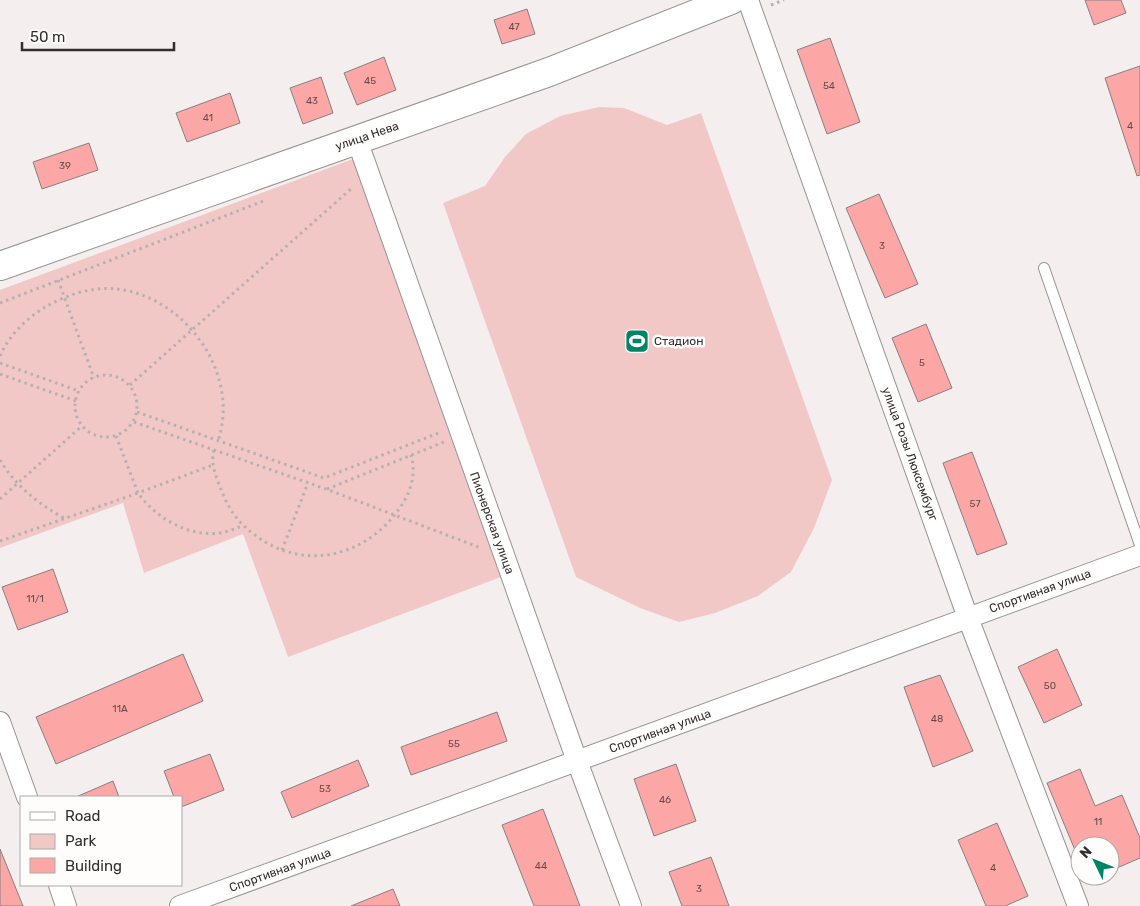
<svg xmlns="http://www.w3.org/2000/svg" width="1140" height="906" viewBox="0 0 1140 906" font-family="Rubik,sans-serif">
	<style>
		.green { fill: #f2c8c7 }
		.building { fill: #fda6a6; stroke: #868080 }
		.lines { fill: none; stroke-linecap: round; stroke-linejoin: round }
		.service-casing { stroke: #999392; stroke-width: 12 }
		.minor-casing { stroke: #999392; stroke-width: 22 }
		.secondary-casing { stroke: #999392; stroke-width: 30 }
		.path { stroke: #b6b1b1; stroke-width: 3; stroke-dasharray: 2.5 4; stroke-linecap: butt }
		.service { stroke: #fff; stroke-width: 10 }
		.minor { stroke: #fff; stroke-width: 20 }
		.secondary { stroke: #fff; stroke-width: 28 }
		.labels { text-anchor: middle; dominant-baseline: central; stroke-width: 5; stroke-linejoin: round; paint-order: stroke }
		.number-label { font-size: 10px; fill: #644c4c }
		.street-label { font-size: 12px; fill: #312e2e; stroke: #fffcfc }
		.poi-label { font-size: 12px; fill: #312e2e; stroke: #fffcfc; text-anchor: start }
	</style>
	<rect width="100%" height="100%" fill="#f4eeee"/>
	<!-- green -->
	<path class="green" d="M599,107L624,108L667,125L701,113L832,480L814,528L791,572L758,596L715,613L679,622L640,608L576,577L443,203L485,186L505,157L526,134L560,116Z
		M353,159L501,577L288,657L243,534L144,573L123,503L0,548V290Z"/>
	<!-- building -->
	<path class="building" d="M1085,0H1121L1126,13L1094,25Z
		M527,9L535,34L502,44L494,20Z
		M830,38L860,122L827,134L797,50Z
		M384,57L396,90L357,105L344,73Z
		M1140,66V175L1137,176L1105,78Z
		M321,77L333,113L303,124L290,88Z
		M230,93L240,123L187,142L176,113Z
		M89,143L98,170L42,189L33,162Z
		M879,194L918,284L885,298L846,208Z
		M926,324L952,388L918,402L892,338Z
		M972,452L1007,544L977,555L943,463Z
		M53,569L68,612L18,630L2,587Z
		M1057,649L1082,705L1044,723L1018,667Z
		M183,654L203,701L56,764L36,717Z
		M940,675L973,751L933,767L904,687Z
		M497,712L507,741L411,775L401,747Z
		M210,754L224,790L181,807V797H174L164,771Z
		M358,760L369,786L292,818L281,792Z
		M676,764L696,821L654,836L634,779Z
		M1080,769L1095,806L1122,795L1140,838V858L1110,871V846H1080V862L1047,783Z
		M113,781L119,797H76Z
		M543,809L580,906H534L502,825Z
		M997,823L1028,896L1005,906H986L958,840Z
		M0,849L23,906H0Z
		M711,857L729,906H682L669,872Z
		M393,889L400,906H351Z"/>
	<g class="lines">
		<!-- service casing -->
		<g class="service-casing">
			<path id="service" d="M1044,268L1140,545"/>
		</g>
		<!-- minor casing -->
		<g class="minor-casing">
			<path id="minor" d="M748,0L968,618L1078,906
				M357,140L577,761L631,906
				M0,722L27,797
				M59,885L66,906
				M180,906L1140,555"/>
		</g>
		<!-- secondary casing -->
		<g class="secondary-casing">
			<path id="secondary" d="M0,266L549,72L731,0"/>
		</g>
		<!-- path -->
		<path class="path" d="M771,5L784,0
			M58,280L94,378
			M0,303L266,200
			M0,356C9,335 28,317 47,306C70,293 98,285 124,290C189,302 240,376 218,441
			M0,363L79,391
			M0,374L76,401
			M75 406a31 31 0 1 1 62 0a31 31 0 1 1-62 0Z
			M130,385L352,188
			M137,412L324,478L441,432
			M134,422L326,489L481,548
			M116,436L138,493L213,465
			M214,450C210,464 217,480 223,494C230,512 240,524 255,535C306,574 371,555 403,503C412,488 416,472 411,455
			M0,460C15,485 38,504 64,518
			M327,489L444,442
			M0,499L82,426
			M0,541L138,493C156,518 188,537 219,533C227,532 235,529 242,526
			M282,550L308,483"/>
		<!-- service -->
		<use href="#service" class="service"/>
		<!-- minor -->
		<use href="#minor" class="minor"/>
		<!-- secondary -->
		<use href="#secondary" class="secondary"/>
	</g>
	<!-- icons -->
	<defs>
		<g id="stadium-square" transform="scale(1.25)"><rect x="-9" y="-9" width="18" height="18" rx="4" fill="#008466" stroke="#fffcfc"/><path d="M0-5a6.5 5 0 1 0 0 10a6.5 5 0 1 0 0-10ZM-3.5-1.8h7v3.6h-7Z" fill="#fff"/></g>
	</defs>
	<g fill-rule="evenodd">
		<use href="#stadium-square" x="637" y="341"/>
	</g>
	<g class="labels">
		<!-- number labels -->
		<g class="number-label">
			<text x="514" y="27">47</text>
			<text x="370" y="81">45</text>
			<text x="829" y="86">54</text>
			<text x="312" y="101">43</text>
			<text x="208" y="118">41</text>
			<text x="1130" y="126">4</text>
			<text x="65" y="166">39</text>
			<text x="882" y="246">3</text>
			<text x="922" y="363">5</text>
			<text x="975" y="504">57</text>
			<text x="35" y="599">11/1</text>
			<text x="1050" y="686">50</text>
			<text x="120" y="709">11А</text>
			<text x="937" y="719">48</text>
			<text x="454" y="744">55</text>
			<text x="325" y="789">53</text>
			<text x="665" y="800">46</text>
			<text x="1098" y="822">11</text>
			<text x="541" y="866">44</text>
			<text x="993" y="868">4</text>
			<text x="699" y="889">3</text>
		</g>
		<!-- street labels -->
		<g class="street-label">
			<text transform="translate(367 136) rotate(-19)">улица Нева</text>
			<text transform="translate(910 454) rotate(70)">улица Розы Люксембург</text>
			<text transform="translate(492 523) rotate(70)">Пионерская улица</text>
			<text transform="translate(1040 591) rotate(-20)">Спортивная улица</text>
			<text transform="translate(660 731) rotate(-20)">Спортивная улица</text>
			<text transform="translate(280 870) rotate(-20)">Спортивная улица</text>
		</g>
		<!-- poi labels -->
		<g class="poi-label">
			<text x="654" y="341">Стадион</text>
		</g>
	</g>
	<!-- legend -->
	<rect x="20" y="796" width="162" height="90" fill="#fffcfc" stroke="#adaaaa"/>
	<rect x="30" y="812" width="25" height="8" fill="#ffffff" stroke="#adaaaa"/>
	<text x="65" y="821" font-size="15" fill="#312e2e">Road</text>
	<rect x="30" y="834" width="25" height="15" fill="#f2c8c7" stroke="#adaaaa"/>
	<text x="65" y="846" font-size="15" fill="#312e2e">Park</text>
	<rect x="30" y="858" width="25" height="15" fill="#fda6a6" stroke="#adaaaa"/>
	<text x="65" y="871" font-size="15" fill="#312e2e">Building</text>
	<!-- north arrow -->
	<g transform="translate(1095 861) rotate(313)"><circle r="24" fill="#fffcfc" stroke="#adaaaa"/>
	<path d="M0-4L9 19L0 12L-9 19Z" fill="#008466"/>
	<text y="-8" font-size="14" font-weight="bold" text-anchor="middle" fill="#312e2e">N</text>
	</g>
	<!-- scale -->
	<path d="M22 42v8h152v-8" fill="none" stroke="#312e2e" stroke-width="2.5"/>
	<text x="30" y="42" font-size="15" fill="#312e2e" stroke="#fffcfc" stroke-width="4" paint-order="stroke">50 m</text>
</svg>
